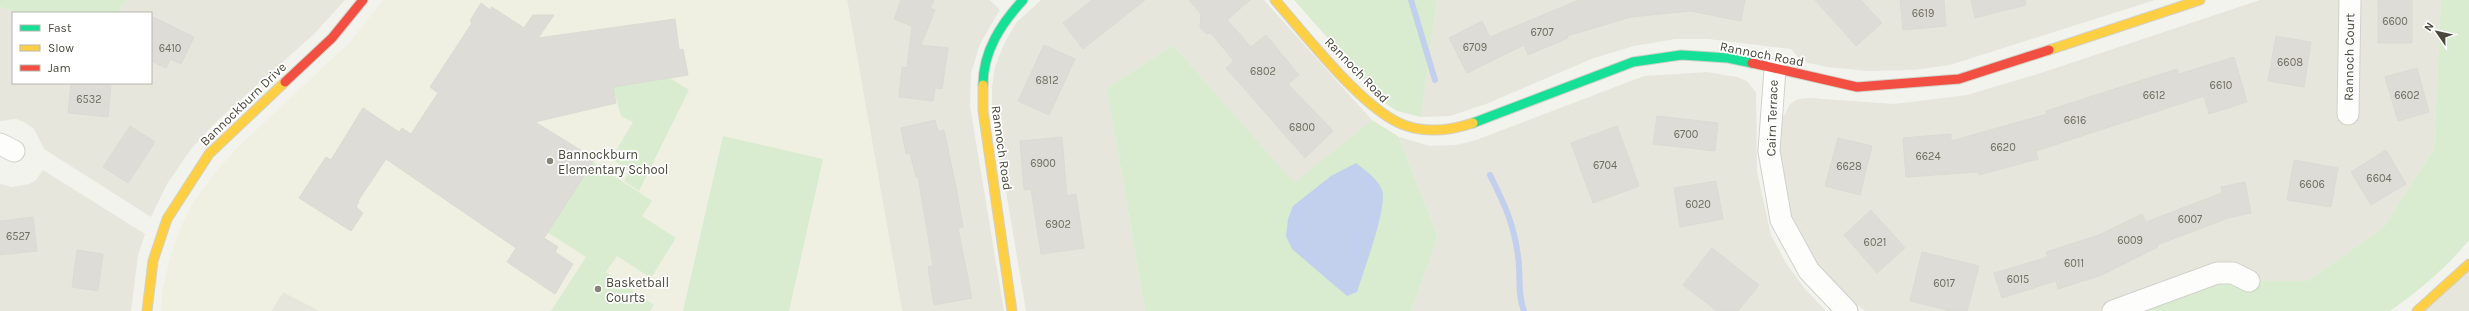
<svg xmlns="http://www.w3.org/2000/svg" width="2469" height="311" viewBox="0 0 2469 311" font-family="Karla,sans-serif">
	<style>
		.residential { fill: #e6e6dc }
		.education { fill: #eff0e1 }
		.green { fill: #d9ecd0 }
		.water { fill: #c2cfed }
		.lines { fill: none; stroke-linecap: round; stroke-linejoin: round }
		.stream { stroke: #c2cfed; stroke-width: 6 }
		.building { fill: #dddcd6; stroke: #dbdbd4 }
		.street-casing { stroke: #d1d1cc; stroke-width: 23 }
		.fast-casing { stroke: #d1d1c6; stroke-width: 11 }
		.slow-casing { stroke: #d1d1c6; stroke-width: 11 }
		.jam-casing { stroke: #d1d1c6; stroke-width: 11 }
		.street { stroke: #fdfdfc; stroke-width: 21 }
		.fast { stroke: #16e098; stroke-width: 9 }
		.slow { stroke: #ffcf43; stroke-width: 9 }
		.jam { stroke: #f24e42; stroke-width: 9 }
		.poi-dot { fill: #848479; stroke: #fff; stroke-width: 1.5 }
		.labels { text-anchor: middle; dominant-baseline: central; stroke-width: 3.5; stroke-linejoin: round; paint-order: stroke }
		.number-label { font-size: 11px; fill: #6f6e62 }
		.street-label { font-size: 13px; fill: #49483a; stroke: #fff }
		.poi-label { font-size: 13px; fill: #49483a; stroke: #fff; text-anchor: start }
	</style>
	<rect width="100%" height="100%" fill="#f3f3ee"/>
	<!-- residential -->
	<path class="residential" d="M126,0H345L314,34L217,121L191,149L167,184L151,217L44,149L34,129L26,123L16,119L0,121V7L21,13H13V83H151V13H118Z
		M847,0H990L1000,10L980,44L971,73L970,106L1004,311H902Z
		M1041,0H1264L1372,120L1294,184L1173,45L1107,88L1145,311H1026L992,107V87L995,67L1004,44L1016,23Z
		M1437,0H2155L1950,65L1914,70L1868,71L1827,67L1808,63L1798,57L1791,49L1708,39H1675L1634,46L1594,58L1486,104L1450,116L1421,117Z
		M2260,0H2441L2434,149L2383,228L2307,281H2249L2113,311H1865L1843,294L1815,263L1794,224L1783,188L1780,151L1781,121L1790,104L1798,99L1810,98L1894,104L1967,95L2041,73Z
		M1707,72L1737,77L1747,81L1756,92L1757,172L1771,235L1786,263L1805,289L1826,311H1411L1438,237L1399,137L1430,146L1456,145L1476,140L1644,76Z
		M43,170L145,234L138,255L131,311H0V184L12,187L29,184L36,180Z
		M2469,266V311H2417Z
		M283,292L320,311H271Z"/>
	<!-- education -->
	<path class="education" d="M383,0H847L902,311H320L283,292L271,311H161L162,291L170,257L182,224L194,201L214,174L237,148L350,42Z"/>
	<!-- green -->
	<path class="green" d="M0,0H126L118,13H21L0,7Z
		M1294,0H1437L1421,117L1397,111L1385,103Z
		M2441,0H2469V240C2446,268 2420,290 2390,311H2113L2217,273L2249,281H2307L2383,228L2434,149Z
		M1173,45L1294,183L1372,120L1399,137L1438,237L1411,311H1145L1107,88Z
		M670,78L689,90L639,191L624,181L630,170L611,159L633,122L621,116L613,87Z
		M723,136L823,159L789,311H683Z
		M593,162L652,201L642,216L676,238L651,278L617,256L606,272L654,305L650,311H551L586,257L547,232Z"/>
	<!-- water -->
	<path class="water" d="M1356,163C1365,170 1378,179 1382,190C1388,207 1363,272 1357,292L1347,296L1292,249L1286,236L1288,219L1293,206L1331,176Z"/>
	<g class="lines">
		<!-- stream -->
		<path class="stream" d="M1411,0L1435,80
			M1490,175C1504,203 1514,224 1518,256C1521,275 1517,293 1524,311"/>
	</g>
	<!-- building -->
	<path class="building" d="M901,0H934L930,8L935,10L921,45L948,48L942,89L935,88L933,101L899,97L902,67L907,68L912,26L894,19Z
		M1092,0H1145L1083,49L1063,23Z
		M1189,0H1250L1227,20L1251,47L1266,35L1299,75L1288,84L1333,131L1305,158L1226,68L1234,61L1211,33L1206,34L1200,27L1201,14Z
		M1579,0H1745L1741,21L1691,11L1631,17L1567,36L1568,38L1528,55L1524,45L1467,73L1449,38L1482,21L1490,37Z
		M1815,0H1861L1882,23L1856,46Z
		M1900,0H1944L1946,26L1903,30Z
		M1971,0H2025L2026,5L1975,18Z
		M2378,0H2412V43H2378Z
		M481,3L490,10L492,7L524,28L533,15H554L538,38L675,19L679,50L683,49L688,75L613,87L616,103L535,122L595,159L544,238L558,247L555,252L573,264L555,294L507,262L516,248L386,159L358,201L359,202L356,207L363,213L351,231L299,198L326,157L331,160L363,108L399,132L402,128L411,134L438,93L430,87L472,23L470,21Z
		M151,16L194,37L181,64L170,59L166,68L151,61Z
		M2276,36L2311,42L2304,87L2268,81Z
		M1044,45L1075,59L1049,115L1018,101Z
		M2234,57L2247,102L2209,114L2204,96L2036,151L2038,159L1979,175L1978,172L1906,177L1903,138L1951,134V141L2047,114L2046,111L2177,69L2179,74Z
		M2417,68L2429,112L2398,121L2385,77Z
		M71,83L111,85L108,117L68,113Z
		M1657,116L1718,123L1715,151L1653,144Z
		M935,120L938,132L944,130L956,187L963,227L958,228L972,298L934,305L928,267L933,266L918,177H916L910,153L906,154L901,128Z
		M130,126L155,142L128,183L103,167Z
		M1617,126L1639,186L1593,203L1571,143Z
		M1062,137L1067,196L1076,194L1084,248L1041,254L1031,189L1024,190L1020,141Z
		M1838,138L1872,146L1860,195L1825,186Z
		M2386,150L2406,184L2371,205L2351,172Z
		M2294,160L2338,168L2331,207L2287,200Z
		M1716,181L1723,219L1680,227L1674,188Z
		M2245,182L2251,213L2228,218L2157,245L2158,247L2102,275L2058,289L2056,281L2002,298L1994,273L2048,257L2046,252L2099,235L2142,214L2146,222L2222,193L2221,187Z
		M1871,210L1905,248L1877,273L1844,235Z
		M33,217L37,251L0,255V221Z
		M1712,248L1759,285L1738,311H1717L1683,285Z
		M77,250L103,254L98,291L72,287Z
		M1922,252L1979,266L1967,311H1951L1910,301Z"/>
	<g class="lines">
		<!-- street casing -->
		<g class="street-casing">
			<path id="street" d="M1775,69L1769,151L1781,220L1809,271L1847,311
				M2348,114L2350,0
				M0,144L14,151
				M2113,311L2217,273H2233L2249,281"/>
		</g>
		<!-- fast casing -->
		<g class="fast-casing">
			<path id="fast" d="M983,85C983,51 1001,24 1023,0
				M1473,123L1633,62L1681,55L1728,58L1752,63"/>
		</g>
		<!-- slow casing -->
		<g class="slow-casing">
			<path id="slow" d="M1275,0C1305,34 1366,114 1407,126C1428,133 1452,130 1473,123
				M2049,50L2200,0
				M983,85V111L1012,311
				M147,311L153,261L167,219L209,154L285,82
				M2417,311L2469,264"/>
		</g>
		<!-- jam casing -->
		<g class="jam-casing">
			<path id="jam" d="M1752,63L1857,87L1959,79L2049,50
				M285,82L332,38L363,0"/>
		</g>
		<!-- street -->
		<use href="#street" class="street"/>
		<!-- fast -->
		<use href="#fast" class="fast"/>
		<!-- slow -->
		<use href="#slow" class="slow"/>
		<!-- jam -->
		<use href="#jam" class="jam"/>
	</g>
	<!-- markers -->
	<g class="poi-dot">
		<circle cx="550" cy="161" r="4"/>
		<circle cx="598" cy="289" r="4"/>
	</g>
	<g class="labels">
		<!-- number labels -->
		<g class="number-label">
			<text x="1923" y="13">6619</text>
			<text x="2395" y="21">6600</text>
			<text x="1542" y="32">6707</text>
			<text x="1475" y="47">6709</text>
			<text x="170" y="48">6410</text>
			<text x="2290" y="62">6608</text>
			<text x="1263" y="71">6802</text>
			<text x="1047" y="80">6812</text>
			<text x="2221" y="85">6610</text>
			<text x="2154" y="95">6612</text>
			<text x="2407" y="95">6602</text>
			<text x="89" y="99">6532</text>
			<text x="2075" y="120">6616</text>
			<text x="1302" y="127">6800</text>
			<text x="1686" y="134">6700</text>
			<text x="2003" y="147">6620</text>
			<text x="1928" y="156">6624</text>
			<text x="1043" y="163">6900</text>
			<text x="1605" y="165">6704</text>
			<text x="1849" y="166">6628</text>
			<text x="2379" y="178">6604</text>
			<text x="2312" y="184">6606</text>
			<text x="1698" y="204">6020</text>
			<text x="2190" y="219">6007</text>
			<text x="1058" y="224">6902</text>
			<text x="18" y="236">6527</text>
			<text x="2130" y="240">6009</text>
			<text x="1875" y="242">6021</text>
			<text x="2074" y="263">6011</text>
			<text x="2018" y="279">6015</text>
			<text x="1944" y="283">6017</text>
		</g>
		<!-- street labels -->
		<g class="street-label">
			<text transform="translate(1762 54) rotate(11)">Rannoch Road</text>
			<text transform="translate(2349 57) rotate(-89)">Rannoch Court</text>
			<text transform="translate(1357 70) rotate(46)">Rannoch Road</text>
			<text transform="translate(243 104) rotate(-44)">Bannockburn Drive</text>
			<text transform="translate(1772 118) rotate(-88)">Cairn Terrace</text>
			<text transform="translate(1002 148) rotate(82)">Rannoch Road</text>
		</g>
		<!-- poi labels -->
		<g class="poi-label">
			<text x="558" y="154">Bannockburn<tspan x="558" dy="15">Elementary School</tspan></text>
			<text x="606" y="282">Basketball<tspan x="606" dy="15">Courts</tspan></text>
		</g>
	</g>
	<!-- legend -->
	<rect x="12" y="12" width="140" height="72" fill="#ffffff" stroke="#b6b6b0"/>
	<rect x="20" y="25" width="20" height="6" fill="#16e098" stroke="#b6b6b0"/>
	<text x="48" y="32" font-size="12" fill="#49483a">Fast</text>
	<rect x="20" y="45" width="20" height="6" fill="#ffcf43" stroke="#b6b6b0"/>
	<text x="48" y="52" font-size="12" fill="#49483a">Slow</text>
	<rect x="20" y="65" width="20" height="6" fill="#f24e42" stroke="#b6b6b0"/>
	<text x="48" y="72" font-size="12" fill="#49483a">Jam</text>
	<!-- north arrow -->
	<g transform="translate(2437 32) rotate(304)" stroke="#ffffff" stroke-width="3" paint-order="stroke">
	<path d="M0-3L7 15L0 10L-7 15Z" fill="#49483a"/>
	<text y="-6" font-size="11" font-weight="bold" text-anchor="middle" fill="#49483a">N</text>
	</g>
</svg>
